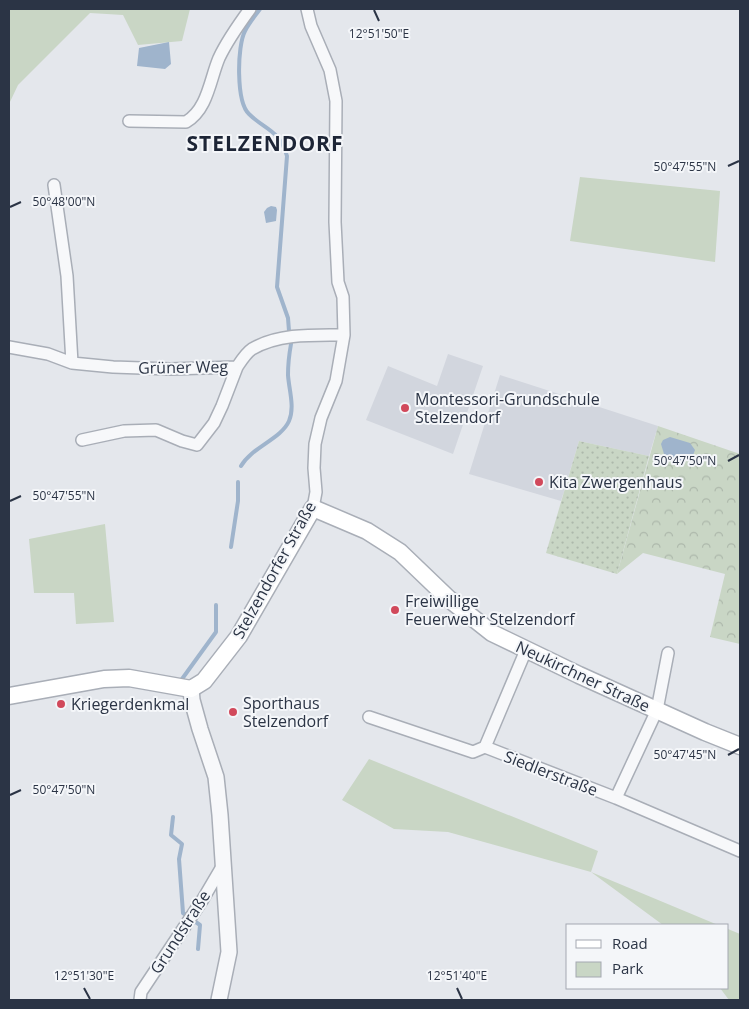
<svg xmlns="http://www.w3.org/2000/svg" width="749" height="1009" viewBox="0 0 749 1009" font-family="'Open Sans',sans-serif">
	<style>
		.built { fill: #d2d6de }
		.green { fill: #c9d6c5 }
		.forest { fill: url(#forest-crowns) }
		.garden { fill: url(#garden-dots) }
		.water { fill: #9fb4cc }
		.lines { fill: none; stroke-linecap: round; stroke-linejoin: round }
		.stream { stroke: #9fb4cc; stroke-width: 4 }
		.minor-casing { stroke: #a9aeb7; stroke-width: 14 }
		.tertiary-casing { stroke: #a9aeb7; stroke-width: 18 }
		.secondary-casing { stroke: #a9aeb7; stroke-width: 19 }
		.minor { stroke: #f7f8fa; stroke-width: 11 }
		.tertiary { stroke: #f7f8fa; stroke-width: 15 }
		.secondary { stroke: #fff; stroke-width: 16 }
		.ticks { fill: none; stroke: #2b3445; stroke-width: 2 }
		.poi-dot { fill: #d1495b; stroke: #f4f6f9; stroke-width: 2 }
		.labels { text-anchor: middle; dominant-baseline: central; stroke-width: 4; stroke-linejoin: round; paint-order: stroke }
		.street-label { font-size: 16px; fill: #2b3445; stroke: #f4f6f9 }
		.poi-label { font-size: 16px; fill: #2b3445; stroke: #f4f6f9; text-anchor: start }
		.district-label { font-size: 21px; font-weight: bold; letter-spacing: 1px; fill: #1d2536; stroke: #f4f6f9 }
		.ticks-label { font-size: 12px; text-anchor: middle; fill: #2b3445; stroke: #f4f6f9; stroke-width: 4; stroke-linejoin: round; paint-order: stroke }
	</style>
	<defs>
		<pattern id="forest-crowns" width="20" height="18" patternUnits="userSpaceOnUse" patternTransform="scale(1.25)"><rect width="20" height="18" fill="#c9d6c5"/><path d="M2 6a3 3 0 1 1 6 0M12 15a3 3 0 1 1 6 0" fill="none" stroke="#adb8ab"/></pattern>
		<pattern id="garden-dots" width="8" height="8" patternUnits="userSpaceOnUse" patternTransform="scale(1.25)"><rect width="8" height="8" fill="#c9d6c5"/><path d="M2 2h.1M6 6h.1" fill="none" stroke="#adb8ab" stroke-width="1.8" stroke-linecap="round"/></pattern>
	</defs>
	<rect width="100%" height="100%" fill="#e4e7ec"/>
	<!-- built -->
	<path class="built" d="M448,354L483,366L453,454L366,420L388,366L437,386Z
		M500,375L658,426L649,456L579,441L561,501L469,474Z"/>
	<!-- green -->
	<path class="green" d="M9,9H190L182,41L138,45L123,15L90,13L18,85L9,104Z
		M580,177L720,191L715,262L570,241Z
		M105,524L114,622L76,624L74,593H34L29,539Z
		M369,759L598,851L591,872L718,925H663L591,872L448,832L394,829L342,800Z
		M728,929L740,934V1000H729L720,988H728Z"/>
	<!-- forest -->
	<path class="forest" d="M658,426L740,454V644L710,637L725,574L643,553L617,574Z"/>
	<!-- garden -->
	<path class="garden" d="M579,441L649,456L617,574L546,553Z"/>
	<!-- water -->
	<path class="water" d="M169,42L171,64L165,69L137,66L139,48Z
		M271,206L276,207L277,210L276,221L266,223L264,212L267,208Z
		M670,437L690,443L695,450L692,458L679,461L664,454L661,444L663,440Z"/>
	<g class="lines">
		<!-- stream -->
		<path class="stream" d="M260,9C255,16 249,23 245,31C237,46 236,102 249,114C265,130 279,129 287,156L277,287L288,318L289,331
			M241,466C252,447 281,439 289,421C295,407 289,390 288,375C288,364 289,355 291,344
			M231,547L238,501V482
			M182,679L216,632V605
			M173,817L171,835L182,844L179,859L183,913L200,925L198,949"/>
		<!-- minor casing -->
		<g class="minor-casing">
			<path id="minor" d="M307,9L311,26L330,70L336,101L335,222L338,282L343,297L344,335L336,381L321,418L315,444L314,468L316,492L313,508
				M129,121L186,122C208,109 210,79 219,58C227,41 239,24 250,9
				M54,185L67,276L72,363
				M9,347L48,354L72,363L113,367L170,369L237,367C241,361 246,353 252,349C279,333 315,335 344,335
				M82,440L124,431L156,430L182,441L197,445L214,423L222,406L237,367
				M369,717L473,752L485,747L526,650
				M485,747L616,798L740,851
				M616,798L657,710L668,653
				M140,1000L141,992L203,899L223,865"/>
		</g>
		<!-- tertiary casing -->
		<g class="tertiary-casing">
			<path id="tertiary" d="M191,689L192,700L200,729L216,777L220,815L229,952L219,1000"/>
		</g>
		<!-- secondary casing -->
		<g class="secondary-casing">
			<path id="secondary" d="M9,696L104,679L129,678L191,689L204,681L239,636L313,508L367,531L400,552L449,599L492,633L579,675L705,732L740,746"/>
		</g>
		<!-- minor -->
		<use href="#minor" class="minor"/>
		<!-- tertiary -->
		<use href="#tertiary" class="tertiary"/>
		<!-- secondary -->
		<use href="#secondary" class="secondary"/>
	</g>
	<!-- ticks -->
	<path class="ticks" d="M374,10L379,21M728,166L739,161M10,207L21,202M728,461L739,455M10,501L21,496M728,755L739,749M10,795L21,790M84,988L90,999M457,988L462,999"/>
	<!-- markers -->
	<g class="poi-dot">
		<circle cx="405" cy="408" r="5"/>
		<circle cx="539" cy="482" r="5"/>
		<circle cx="395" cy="610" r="5"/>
		<circle cx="61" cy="704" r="5"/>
		<circle cx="233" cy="712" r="5"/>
	</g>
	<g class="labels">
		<!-- street labels -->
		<g class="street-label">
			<text transform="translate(183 367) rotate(-1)">Grüner Weg</text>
			<text transform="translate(274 570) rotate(-61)">Stelzendorfer Straße</text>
			<text transform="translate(583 676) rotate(25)">Neukirchner Straße</text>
			<text transform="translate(551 773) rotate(21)">Siedlerstraße</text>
			<text transform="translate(180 932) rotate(-57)">Grundstraße</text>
		</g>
		<!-- poi labels -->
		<g class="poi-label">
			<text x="415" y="399">Montessori-Grundschule<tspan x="415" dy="18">Stelzendorf</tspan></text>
			<text x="549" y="482">Kita Zwergenhaus</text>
			<text x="405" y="601">Freiwillige<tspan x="405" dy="18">Feuerwehr Stelzendorf</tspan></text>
			<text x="243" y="703">Sporthaus<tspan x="243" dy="18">Stelzendorf</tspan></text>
			<text x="71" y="704">Kriegerdenkmal</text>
		</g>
		<!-- district labels -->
		<g class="district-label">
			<text x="265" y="143">STELZENDORF</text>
		</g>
	</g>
	<g class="ticks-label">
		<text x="379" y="38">12°51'50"E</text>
		<text x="685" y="171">50°47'55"N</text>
		<text x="64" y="206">50°48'00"N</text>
		<text x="685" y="465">50°47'50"N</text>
		<text x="64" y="500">50°47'55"N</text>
		<text x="685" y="759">50°47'45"N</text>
		<text x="64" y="794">50°47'50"N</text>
		<text x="84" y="980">12°51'30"E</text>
		<text x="457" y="980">12°51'40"E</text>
	</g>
	<!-- border -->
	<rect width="749" height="1009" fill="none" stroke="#2b3445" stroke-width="20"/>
	<!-- legend -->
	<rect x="566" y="924" width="162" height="65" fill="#f4f6f9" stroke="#a4a8b1"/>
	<rect x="576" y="940" width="25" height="8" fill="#ffffff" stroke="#a4a8b1"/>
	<text x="612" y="949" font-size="15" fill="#2b3445">Road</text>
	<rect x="576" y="962" width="25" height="15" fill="#c9d6c5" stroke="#a4a8b1"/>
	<text x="612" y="974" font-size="15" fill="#2b3445">Park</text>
</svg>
